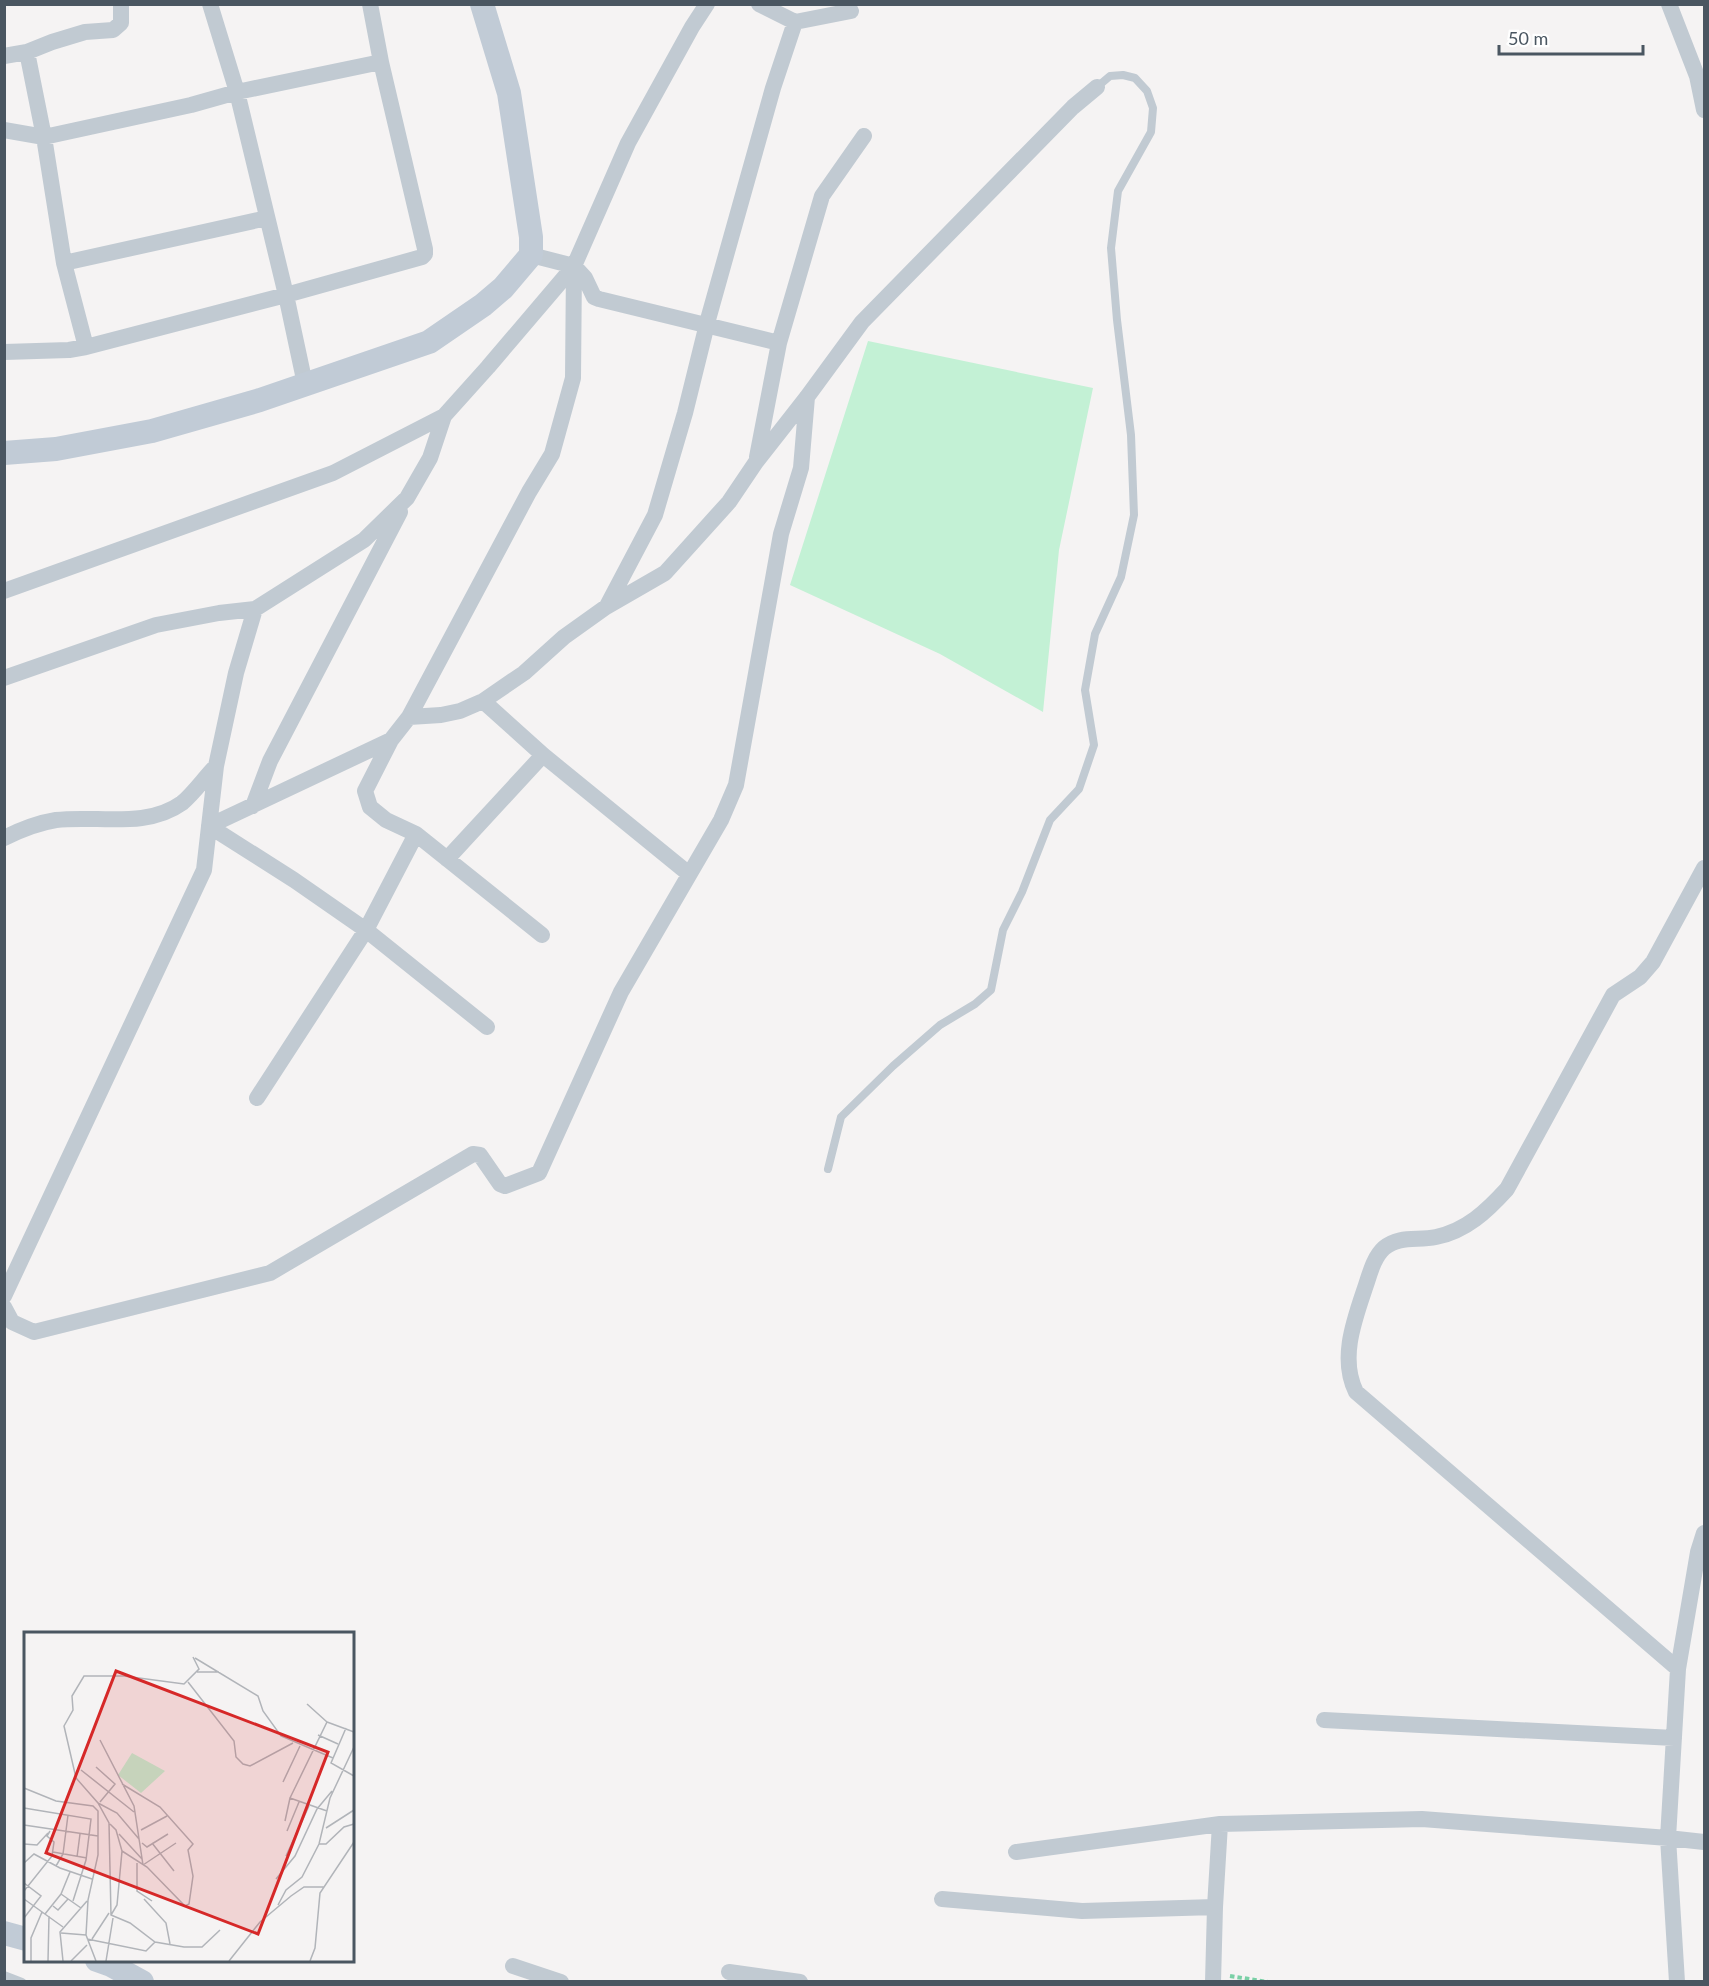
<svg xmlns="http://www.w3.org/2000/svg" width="1709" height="1986" viewBox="0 0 1709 1986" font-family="Lato,sans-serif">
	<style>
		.green { fill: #c3f1d5 }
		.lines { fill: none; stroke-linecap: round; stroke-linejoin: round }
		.path { stroke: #7ad0a6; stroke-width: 4; stroke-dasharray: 4.5 3; stroke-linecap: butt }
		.service { stroke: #c1cad2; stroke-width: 8 }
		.minor { stroke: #c1cad2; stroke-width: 16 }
		.secondary { stroke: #c1cbd6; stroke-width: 24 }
		.inset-road { fill: none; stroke: #b1b4b9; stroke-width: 1.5 }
		.view { fill: #d62828; fill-opacity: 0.15; stroke: #d62828; stroke-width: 3 }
		.inset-edge { fill: none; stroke: #4a5661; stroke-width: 3 }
	</style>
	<rect width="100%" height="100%" fill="#f5f3f3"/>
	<!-- green -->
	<path class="green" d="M868,341L1093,388L1059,550L1043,712L940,654L790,585Z"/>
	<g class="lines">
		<!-- path -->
		<path class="path" d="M1230,1976L1268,1982"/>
		<!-- service -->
		<path class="service" d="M828,1169L841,1117L893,1066L940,1025L975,1004L991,990L1003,930L1022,892L1050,820L1079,789L1094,745L1085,690L1095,634L1121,577L1134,515L1131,435L1117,320L1111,248L1118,191L1151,132L1153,108L1147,91L1135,78L1123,75L1110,76L1097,87
			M4,1975L22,1982"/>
		<!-- minor -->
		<path class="minor" d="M210,4L237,92L286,295L305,384
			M759,4L795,22L851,11
			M1669,4L1697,76L1704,110
			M27,52L44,137L64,263L86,347
			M4,56L27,52L52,42L85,32L113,30L121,23V4
			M4,130L44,137L191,105L237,92L381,62
			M64,263L267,218
			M574,266L585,278L594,297L599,299L779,343L822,196L864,136
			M4,352L69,350L86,347L286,295L422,257L425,254V249L381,62L370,4
			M757,457L779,343
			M4,591L333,473L444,416L488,367L574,266L628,143L692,27L707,4
			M607,606L655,515L685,413L709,316L773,88L795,22
			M4,678L156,625L219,613L255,609L364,540L407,498L430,458L444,416
			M483,701L543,755L689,874
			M409,717L441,715L460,711L483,701L524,673L564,637L606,607L665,573L729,502L756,462L807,397L862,322L1073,107L1097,87
			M391,740L365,791L370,807L386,820L416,834L542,935
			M253,806L270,761L400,512
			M209,826L391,740L409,717L529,492L552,454L573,378L574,266L531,255
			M209,826L294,880L366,930L487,1027
			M4,838C22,829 37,823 56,820C97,815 146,829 182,803C194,793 205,777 216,766
			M447,859L543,755
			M257,1098L366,930L416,834
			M4,1296L204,870L216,766L236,673L255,609
			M4,1307L12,1322L34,1332L270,1273L473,1154L480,1155L500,1184L505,1186L539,1173L621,992L721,820L736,785L781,534L801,468L807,397
			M1678,1669L1356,1392C1339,1358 1355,1318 1366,1285C1370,1273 1374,1257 1384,1248C1400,1235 1417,1241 1436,1237C1466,1231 1487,1211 1507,1189L1613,995L1640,977L1653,962L1704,868
			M1324,1720L1674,1738
			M1016,1852L1220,1824
			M942,1899L1082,1911L1215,1907
			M513,1966L561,1982
			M729,1972L800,1982
			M1213,1982L1215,1907L1220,1824L1422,1819L1668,1838L1704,1842
			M1677,1982L1668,1838L1678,1669L1698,1552L1704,1533"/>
		<!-- secondary -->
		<path class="secondary" d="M4,453L56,449L152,431L260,400L429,342L483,305L503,288L531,255V237L509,93L482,4
			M4,1933L26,1939
			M97,1960L111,1965L142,1982"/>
	</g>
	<!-- overview -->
	<g transform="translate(24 1632)">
		<rect width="330" height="330" fill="#f5f3f3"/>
		<path d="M108,121L141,139L117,161L94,143Z" fill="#c3f1d5"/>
		<path class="inset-road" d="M169,25L175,37L160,52L100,44H60L48,64L49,78L40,94L52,146L74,171L85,191L87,283L106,291L131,310L160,315H178L196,298M171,26L234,64L239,79L257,104L309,126M173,40H195M164,50L210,109L212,125L219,132L226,134L269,111M283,72L303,90M322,96L307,131L330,144M294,103L314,112M76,108L110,174L119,233M72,135L91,152L76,170M57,138L110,180M259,150L276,114M98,152L136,175L169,212L164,218L169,244L165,272L161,274L123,235L98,219M0,156L32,169L69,174L74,179V223L64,268L62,303L72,329M74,171L93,181L115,207M0,176L67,187L62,228L49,269M303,179L266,166L303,90L330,100M261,189L266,166M86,192L92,198L98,219L93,273L87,283M0,193L74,204M302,196L330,178M117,198L143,184M263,199L275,170M95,202L118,227M118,211L123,215L144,202M128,211L150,239M0,212L13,213L24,201M295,212H302L320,195L330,192M29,220L63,226M262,224L285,174M53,225L56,202M0,231L10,222L36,236L68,247M113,231V259L128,269M119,233L152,211M32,234L39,222L44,183M252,247L271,224L293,177L308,159M0,251L17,264L0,286M0,259L28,224L30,210L23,204L26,199M37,262L57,276M0,267L39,295M120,267L142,291L146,312M254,273L262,258L278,245L295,212L306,166L330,115M29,274L34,278L44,267M21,282L37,262L46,240M37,301L62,303M63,307L122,319L131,310M68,307L85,281M7,329V306L18,280M24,329L25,284M39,329L36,300L63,269M47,329L63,313M82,329L89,286M205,329L236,290L267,264L280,255H300M286,329L291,316L296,261L330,210"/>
		<path class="view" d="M92,39L304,120L234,302L22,221Z"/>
		<rect width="330" height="330" class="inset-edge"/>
	</g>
	<!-- border -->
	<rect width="1709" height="1986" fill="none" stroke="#4a5661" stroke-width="12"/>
	<!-- scale -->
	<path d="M1499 45v9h144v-9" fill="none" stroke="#4a5661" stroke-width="3"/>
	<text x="1508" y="45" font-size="18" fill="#4a5661" stroke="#ffffff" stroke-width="4.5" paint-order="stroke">50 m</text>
</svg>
